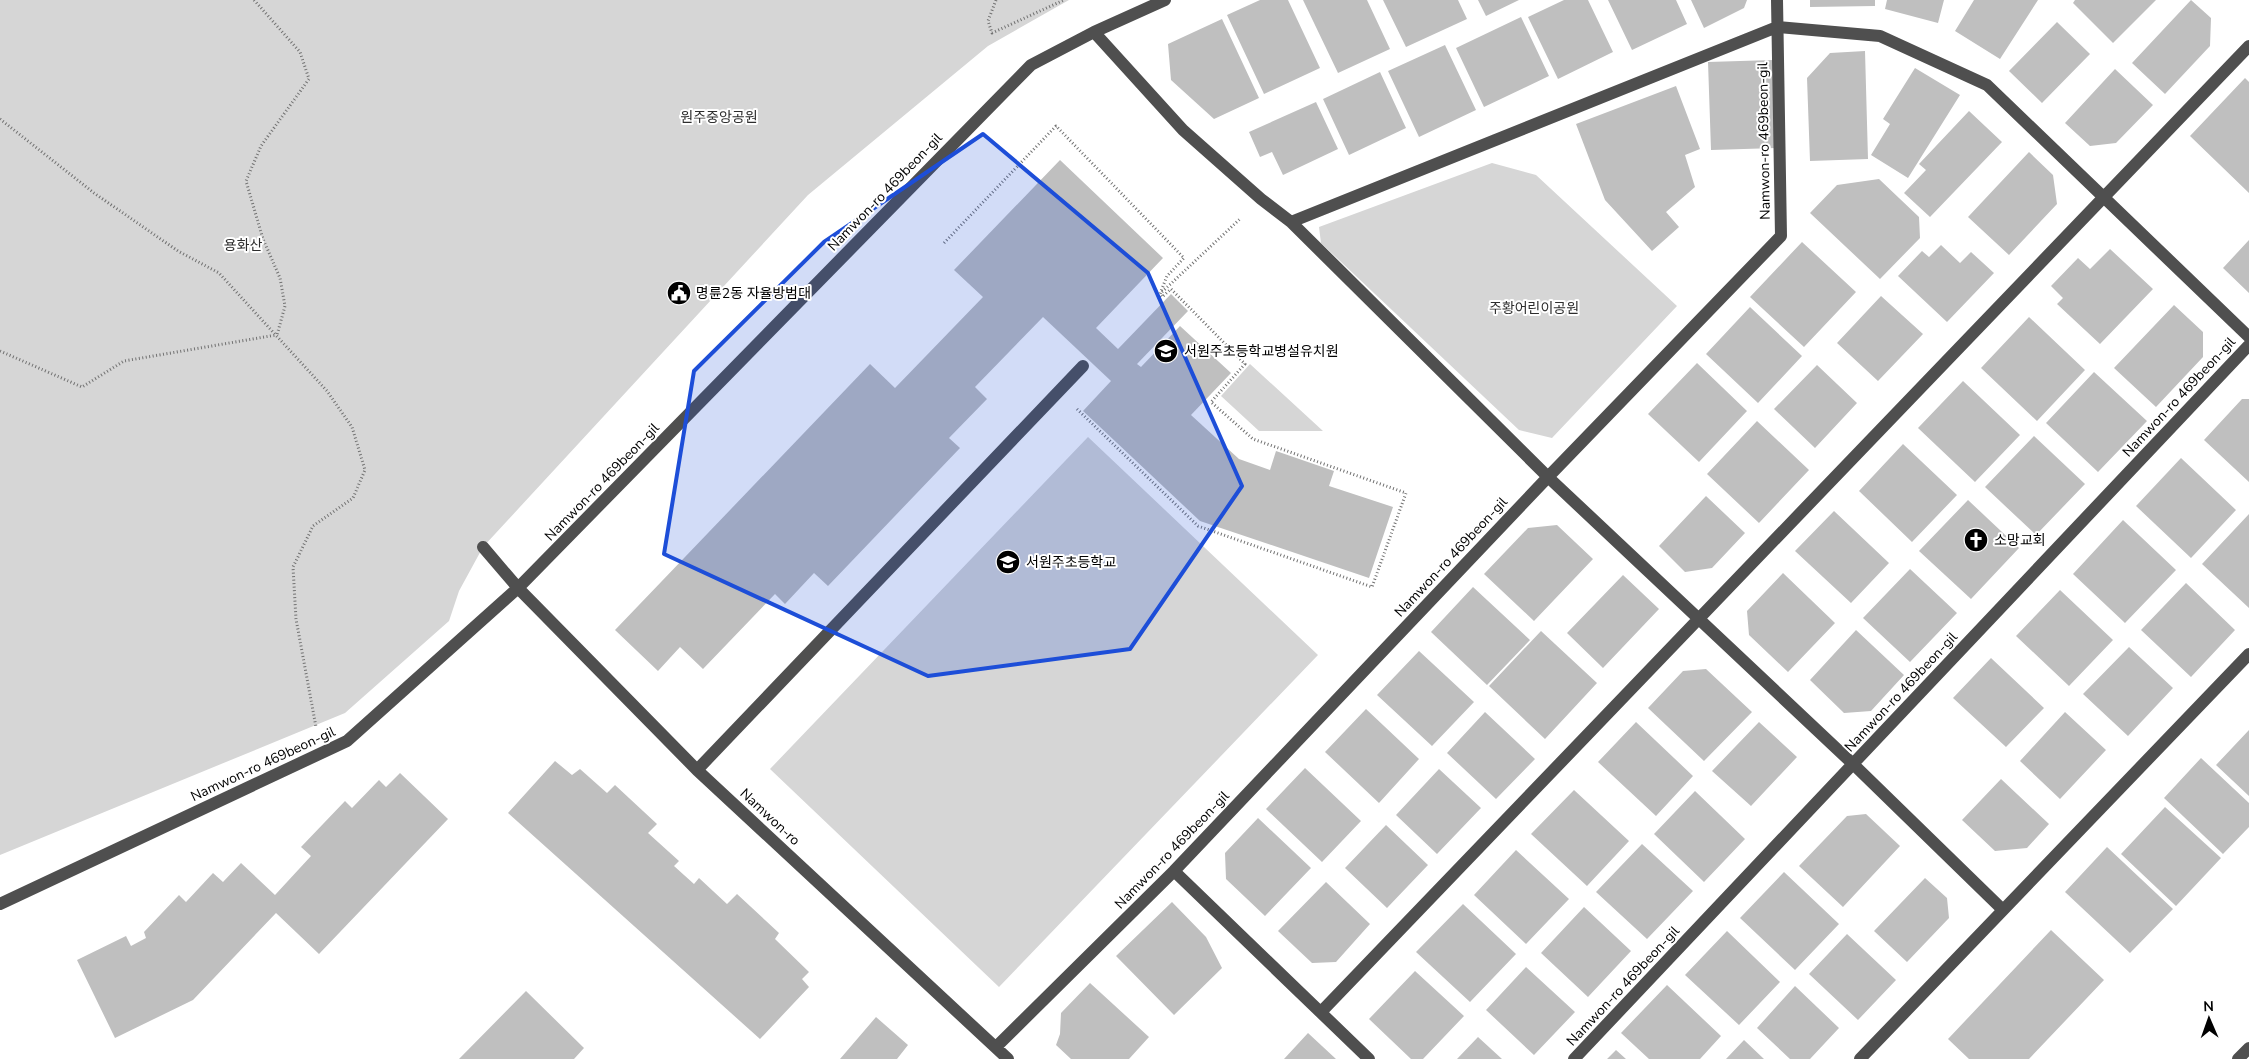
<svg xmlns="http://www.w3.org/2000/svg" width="2249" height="1059" viewBox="0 0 2249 1059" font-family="'Nunito Sans','Noto Sans KR',sans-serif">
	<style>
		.green { fill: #d6d6d6 }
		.building { fill: #bfbfbf }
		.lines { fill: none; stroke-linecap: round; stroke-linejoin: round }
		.path { stroke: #717171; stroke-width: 3; stroke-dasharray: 1 2.5; stroke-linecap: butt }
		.minor { stroke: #4f4f4f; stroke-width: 12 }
		.marked { fill: #1d4ed8; fill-opacity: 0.2; stroke: #1d4ed8; stroke-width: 4; stroke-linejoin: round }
		.labels { text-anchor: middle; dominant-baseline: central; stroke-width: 4; stroke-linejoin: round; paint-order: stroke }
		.park-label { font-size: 14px; fill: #2d2d2d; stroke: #fff }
		.street-label { font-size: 14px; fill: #000; stroke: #fff }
		.poi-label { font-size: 14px; fill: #000; stroke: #fff; text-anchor: start }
	</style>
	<rect width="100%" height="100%" fill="#fff"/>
	<!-- green -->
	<path class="green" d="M0,0H1069L988,46L808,195L483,547L459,591L449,621L345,713L0,855Z
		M1492,163L1536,175L1677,306L1552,438L1519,430L1321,243L1319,227Z
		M1250,364L1323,431H1259L1221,396Z
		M1088,437L1318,655L999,987L770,769Z"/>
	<!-- building -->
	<path class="building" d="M1260,0H1288L1320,68L1264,94L1227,15Z
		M1303,0H1367L1390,49L1338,73Z
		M1383,0H1458L1467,19L1406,47Z
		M1478,0H1519L1486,16Z
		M1564,0H1588L1613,52L1558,79L1528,17Z
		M1608,0H1676L1687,24L1632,50Z
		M1691,0H1747L1744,8L1704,28Z
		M1810,0H1875V6L1810,7Z
		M1887,0H1944L1938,23L1885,9Z
		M1974,0H2038L2000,59L1955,31Z
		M2075,0H2156L2113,43L2073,3Z
		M2191,0L2211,18L2210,46L2165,94L2132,63Z
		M1521,17L1549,76L1484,107L1456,48Z
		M1222,19L1259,98L1214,119L1171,80L1168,44Z
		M2057,22L2090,54L2042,103L2009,71Z
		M1445,45L1476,110L1419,137L1388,71Z
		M1865,51L1868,159L1810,161L1807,78L1830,53Z
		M1773,60L1776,148L1711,150L1708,62Z
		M1915,68L1960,95L1908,178L1871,155L1890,124L1883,119Z
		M2115,69L2153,105L2116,143L2090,146L2065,123Z
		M1380,72L1406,128L1349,155L1323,99Z
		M2245,78L2249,82V193L2190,136Z
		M1676,86L1700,149L1685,155L1695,187L1666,212L1679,227L1652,251L1605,200L1576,124Z
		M1316,102L1338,149L1283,175L1272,152L1260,157L1249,132Z
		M1969,111L2002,142L1930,217L1904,193L1926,170L1919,164Z
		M2029,152L2053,175L2057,204L2009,255L1968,217Z
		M1060,160L1163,258L1096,328L1118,349L1171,294L1188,311L1137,364L1141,367L1180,326L1231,373L1191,415L1239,459L1270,470L1276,451L1334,471L1329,486L1393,507L1369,578L1200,521L1083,411L1111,381L1043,317L975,387L987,399L949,438L960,448L828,586L814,573L785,604L775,594L703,669L680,647L658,671L615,630L870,364L895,388L983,297L954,270Z
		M1879,179L1919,217L1920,238L1880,279L1810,213L1837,185Z
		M2249,240V293L2223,268Z
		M1802,242L1856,292L1804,347L1750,297Z
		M1941,245L1960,263L1971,252L1994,273L1947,322L1898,276L1922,251L1929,257Z
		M2110,249L2153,289L2100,344L2057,304L2063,298L2051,286L2078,258L2090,269Z
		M1881,296L1923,334L1878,381L1837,343Z
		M2174,305L2203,332V357L2156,407L2114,368Z
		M1750,307L1802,356L1758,403L1706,354Z
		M2029,317L2085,370L2037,421L1981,368Z
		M1697,363L1747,411L1699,462L1648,414Z
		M1817,365L1857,403L1815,448L1774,409Z
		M2094,372L2147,421L2098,472L2046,423Z
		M1963,381L2020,435L1975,482L1918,428Z
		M2242,399H2249V482L2204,440Z
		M1757,421L1809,470L1759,523L1707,474Z
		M2034,436L2085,484L2036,535L1985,487Z
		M1903,444L1957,495L1912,542L1859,491Z
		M2181,458L2236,510L2191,558L2136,506Z
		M1706,496L1745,533L1712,568L1685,572L1659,546Z
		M1968,500L2019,548L1971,599L1919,551Z
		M1834,511L1889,563L1851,603L1795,551Z
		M2249,514V608L2202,564Z
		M2123,520L2176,570L2125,623L2073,574Z
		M1557,525L1593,559L1534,621L1484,574L1528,528Z
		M1910,569L1957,613L1910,662L1863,618Z
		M1783,573L1835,623L1788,672L1749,635L1747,611Z
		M1623,575L1659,609L1603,668L1567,633Z
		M2186,583L2235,630L2191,677L2141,630Z
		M1473,587L1530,640L1487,685L1431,632Z
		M2060,590L2113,640L2069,686L2016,636Z
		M1856,630L1904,675L1871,711L1844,713L1810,680Z
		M1541,631L1597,683L1545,739L1489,686Z
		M2129,647L2173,688L2128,736L2083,694Z
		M1419,651L1474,702L1432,746L1377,695Z
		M1991,658L2044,708L2006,747L1953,698Z
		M1706,669L1752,712L1704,761L1648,708L1683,671Z
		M1366,709L1419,759L1379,803L1325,752Z
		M1485,712L1535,759L1496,799L1447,753Z
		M2065,712L2106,750L2060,799L2020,761Z
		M1636,722L1693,776L1656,816L1598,762Z
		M1759,722L1797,757L1751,806L1712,771Z
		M2249,730V796L2216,765Z
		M2201,758L2249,803V827L2223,854L2164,798Z
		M555,761L572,775L580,769L607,793L615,785L657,824L648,833L679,861L674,866L694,884L699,878L727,904L737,894L779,933L775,939L809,972L802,979L809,987L760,1039L508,813Z
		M1305,768L1361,821L1322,862L1266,809Z
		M1439,769L1481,808L1437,854L1396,815Z
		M400,773L448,819L319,954L276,913L193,1000L115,1038L77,960L126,936L131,946L146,938L144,932L179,895L186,902L213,873L223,882L241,863L275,895L311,856L301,847L345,801L352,808L379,780L386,787Z
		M2001,779L2049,824L2027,848L1995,851L1962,820Z
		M1574,790L1629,841L1587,886L1531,834Z
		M1695,791L1745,839L1704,882L1654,834Z
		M2165,807L2221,858L2176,906L2121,854Z
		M1866,814L1900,846L1843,907L1799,866L1847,816Z
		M1258,818L1311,868L1265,916L1226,879L1225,853Z
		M1386,825L1428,865L1387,908L1345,868Z
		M1642,844L1693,891L1647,939L1596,892Z
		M2107,847L2173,909L2130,953L2065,892Z
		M1516,850L1569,899L1526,944L1474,895Z
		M1784,872L1839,924L1795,970L1740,918Z
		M1925,878L1947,898L1949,918L1907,962L1874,931Z
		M1326,882L1370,924L1336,962L1312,963L1278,931Z
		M1172,902L1206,937L1222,968L1174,1015L1116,956Z
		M1463,904L1516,954L1470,1002L1416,952Z
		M1584,907L1631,951L1588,997L1541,953Z
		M2051,930L2104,980L2029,1059H1969L1948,1039Z
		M1727,931L1780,982L1739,1025L1685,975Z
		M1847,934L1896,980L1858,1020L1809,974Z
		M1526,967L1575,1012L1534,1055L1486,1010Z
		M1415,971L1464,1016L1423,1059H1411L1369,1019Z
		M1090,983L1149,1037L1129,1059H1071L1056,1045L1060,1034L1061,1013Z
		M1667,985L1721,1036L1700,1059H1649L1621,1033Z
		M1795,986L1839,1028L1810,1059H1790L1757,1028Z
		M526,991L584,1048L574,1059H459Z
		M876,1017L908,1045L897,1059H840Z
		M1308,1033L1336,1059H1284Z
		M1478,1037L1502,1059H1457Z
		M1744,1040L1764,1059H1726Z
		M1616,1050L1626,1059H1607Z"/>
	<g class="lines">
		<!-- path -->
		<path class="path" d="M254,0L300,52L309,79L261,146L246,181L263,239L280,278L285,306L277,335
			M996,0L988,21L992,33L1064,0
			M0,119L94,193L178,251L219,273L327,391L352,427L365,470L353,498L313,526L293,567L296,619L316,727
			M944,243L1056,126L1184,258L1167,276L1160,294
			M1162,292L1241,218
			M0,351L82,387L124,361L276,335
			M1077,409L1198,526L1372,587L1406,493L1253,439L1211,402L1245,364L1171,289L1162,297L1160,294"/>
		<!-- minor -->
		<path class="minor" d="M1094,32L1183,130L1261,199L1291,222L1548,477L1853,764L2003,910
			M1291,222L1777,27L1880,36L1987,85L2249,337
			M483,547L518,588L697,770L1008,1059
			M697,770L1083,366
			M1174,871L1369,1059
			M0,904L347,741L518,588L1031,65L1094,32L1165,0
			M1321,1012L2249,46
			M996,1047L1174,871L1548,477L1781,236L1777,0
			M1574,1059L2249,345
			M1860,1059L2249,654
			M2238,1059L2249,1048"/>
	</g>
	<!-- marked area -->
	<path class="marked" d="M983,134L1148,273L1242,486L1130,649L928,676L664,554L694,371L824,242Z"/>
	<!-- icons -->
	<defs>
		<g id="civic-disc" transform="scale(1.25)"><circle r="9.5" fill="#000" stroke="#fff"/><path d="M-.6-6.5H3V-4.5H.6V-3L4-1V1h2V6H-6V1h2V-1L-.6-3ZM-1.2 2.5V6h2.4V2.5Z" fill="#fff"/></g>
		<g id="school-disc" transform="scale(1.25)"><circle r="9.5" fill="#000" stroke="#fff"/><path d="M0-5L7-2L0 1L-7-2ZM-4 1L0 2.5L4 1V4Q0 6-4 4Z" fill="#fff"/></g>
		<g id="church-disc" transform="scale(1.25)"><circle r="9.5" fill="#000" stroke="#fff"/><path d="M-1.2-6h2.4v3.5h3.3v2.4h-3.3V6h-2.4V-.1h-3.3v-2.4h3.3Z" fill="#fff"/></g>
	</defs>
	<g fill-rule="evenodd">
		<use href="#civic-disc" x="679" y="293"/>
		<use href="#school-disc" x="1166" y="351"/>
		<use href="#church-disc" x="1976" y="540"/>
		<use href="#school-disc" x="1008" y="562"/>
	</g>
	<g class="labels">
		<!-- park labels -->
		<g class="park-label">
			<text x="719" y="117">원주중앙공원</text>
			<text x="243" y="245">용화산</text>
			<text x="1534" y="308">주황어린이공원</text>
		</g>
		<!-- street labels -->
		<g class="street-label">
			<text transform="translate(1764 141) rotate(-91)">Namwon-ro 469beon-gil</text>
			<text transform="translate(885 192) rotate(-46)">Namwon-ro 469beon-gil</text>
			<text transform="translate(2179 397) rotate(-47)">Namwon-ro 469beon-gil</text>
			<text transform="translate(602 482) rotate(-46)">Namwon-ro 469beon-gil</text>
			<text transform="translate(1451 557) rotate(-47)">Namwon-ro 469beon-gil</text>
			<text transform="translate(1901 692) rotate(-47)">Namwon-ro 469beon-gil</text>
			<text transform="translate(263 764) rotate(-25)">Namwon-ro 469beon-gil</text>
			<text transform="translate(770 817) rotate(43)">Namwon-ro</text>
			<text transform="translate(1172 850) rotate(-46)">Namwon-ro 469beon-gil</text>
			<text transform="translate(1623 986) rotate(-47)">Namwon-ro 469beon-gil</text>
		</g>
		<!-- poi labels -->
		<g class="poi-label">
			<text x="696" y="293">명륜2동 자율방범대</text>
			<text x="1184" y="351">서원주초등학교병설유치원</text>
			<text x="1994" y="540">소망교회</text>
			<text x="1026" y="562">서원주초등학교</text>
		</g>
	</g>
	<!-- north arrow -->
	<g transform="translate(2209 1019) rotate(358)" stroke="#ffffff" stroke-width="4" paint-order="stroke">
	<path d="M0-4L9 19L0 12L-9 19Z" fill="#000000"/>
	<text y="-8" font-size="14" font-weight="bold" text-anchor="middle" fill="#000000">N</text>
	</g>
</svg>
